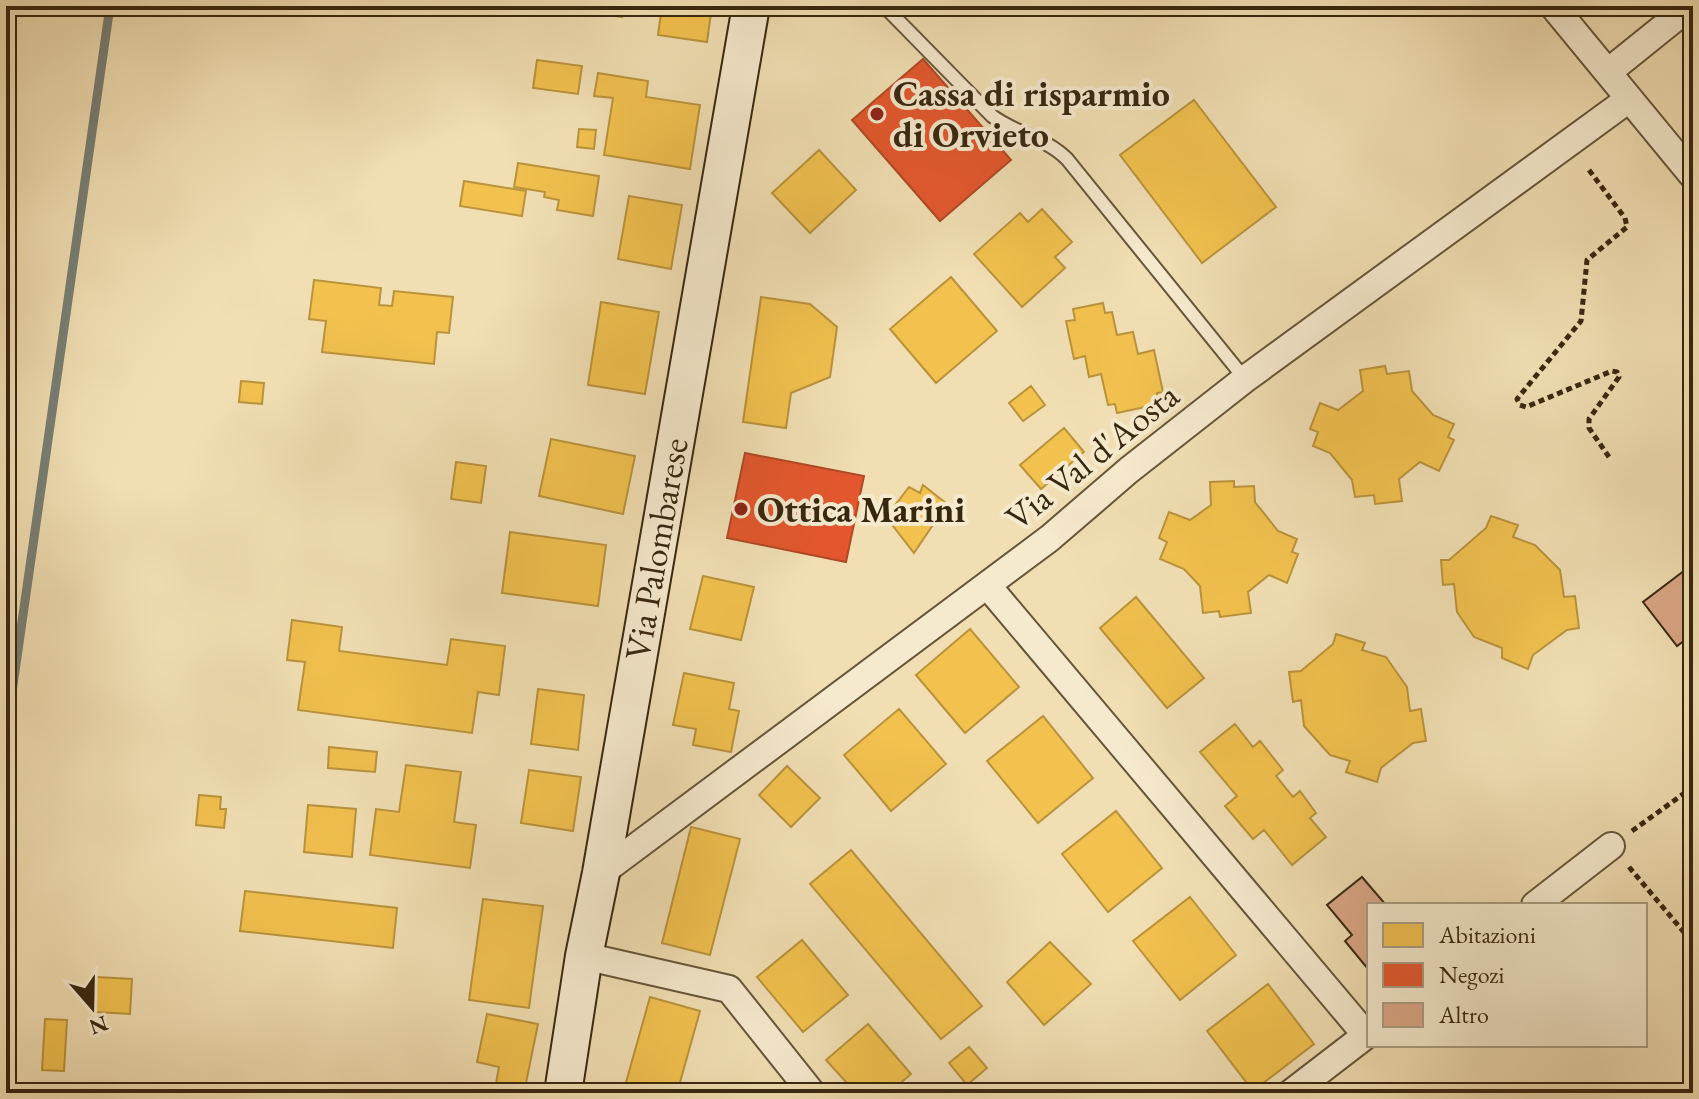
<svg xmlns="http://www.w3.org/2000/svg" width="1699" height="1099" viewBox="0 0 1699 1099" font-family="'EB Garamond',serif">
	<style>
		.homes { fill: #f2c14e; stroke: #ba933b; stroke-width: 2 }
		.shops { fill: #e4572e; stroke: #b04925; stroke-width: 2 }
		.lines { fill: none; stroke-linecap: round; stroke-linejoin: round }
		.stream { stroke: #777f75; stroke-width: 9 }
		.building { fill: #daa685; stroke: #38270f; stroke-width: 2 }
		.lane-casing { stroke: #665538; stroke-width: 16 }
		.street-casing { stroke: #665538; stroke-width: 30 }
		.secondary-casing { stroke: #38270f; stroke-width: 40 }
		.path { stroke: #38270f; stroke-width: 5; stroke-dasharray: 6 4; stroke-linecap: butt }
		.lane { stroke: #f6eace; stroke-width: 12 }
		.street { stroke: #f6eace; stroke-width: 26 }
		.secondary { stroke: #f6eace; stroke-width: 36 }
		.poi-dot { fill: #8f2418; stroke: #f6eace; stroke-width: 3 }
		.labels { text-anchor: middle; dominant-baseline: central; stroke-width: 8; stroke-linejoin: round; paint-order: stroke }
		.poi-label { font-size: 36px; font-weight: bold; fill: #38270f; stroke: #f6eace; text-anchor: start }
		.street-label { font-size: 36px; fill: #38270f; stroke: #f6eace }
	</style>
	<rect width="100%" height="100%" fill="#f1dfb3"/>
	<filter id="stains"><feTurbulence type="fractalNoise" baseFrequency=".0025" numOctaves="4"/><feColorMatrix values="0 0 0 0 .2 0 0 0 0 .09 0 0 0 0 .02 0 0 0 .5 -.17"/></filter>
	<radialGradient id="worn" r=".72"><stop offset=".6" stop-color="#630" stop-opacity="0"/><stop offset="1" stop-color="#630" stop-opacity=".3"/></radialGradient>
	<!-- homes -->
	<path class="homes" d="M450,6H508V13Z
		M551,6H623L622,17Z
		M662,6H712L707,42L658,35Z
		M537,60L582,66L578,94L533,88Z
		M598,73L648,81L646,97L700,105L690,169L604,155L613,98L594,96Z
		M1194,100L1276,207L1202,263L1120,155Z
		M579,129L596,130L594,149L577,147Z
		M819,150L856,190L810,233L772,193Z
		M518,163L599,176L593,216L557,210L559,200L544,197L545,192L514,187Z
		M464,181L526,191L522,216L460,206Z
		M629,196L682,205L671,269L618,259Z
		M1042,209L1072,242L1055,257L1065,268L1022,307L974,254L1020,213L1028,222Z
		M951,277L997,331L936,383L890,329Z
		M314,280L381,288L379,305L392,306L394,291L453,297L449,333L437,332L434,364L322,352L326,321L309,319Z
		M761,297L810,304L837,327L830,377L791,393L786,428L743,422Z
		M601,302L659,312L645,394L588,385Z
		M1103,303L1105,313L1112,312L1117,335L1133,332L1138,354L1154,350L1163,392L1157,393L1159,404L1117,413L1115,404L1108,405L1101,374L1089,377L1085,356L1074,359L1066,321L1075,320L1073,309Z
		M1385,366L1387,374L1409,371L1412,391L1433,415L1454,424L1448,437L1454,440L1439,471L1420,462L1399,479L1402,501L1375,504L1374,495L1355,497L1352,480L1330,453L1313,446L1318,432L1310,429L1320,403L1338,410L1363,391L1360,370Z
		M241,381L264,383L262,404L239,402Z
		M1031,386L1045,405L1023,421L1009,403Z
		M1064,428L1084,452L1041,489L1020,465Z
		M551,439L635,456L623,514L539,496Z
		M456,462L486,466L481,503L451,499Z
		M1234,481V487L1254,486L1255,502L1278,531L1297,539L1292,552L1298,554L1287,583L1269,575L1248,592L1251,613L1220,617L1219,611L1203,613L1200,586L1184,569L1160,559L1167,542L1159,538L1169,512L1190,520L1211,505L1210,482Z
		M923,485L947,504L914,553L886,517L909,487L920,493Z
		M1491,516L1518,525L1513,537L1535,545L1560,570L1564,597L1575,596L1579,628L1567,630L1533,655L1528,669L1502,658V648L1474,637L1457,612L1454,584L1443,585L1441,560H1449L1486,528Z
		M510,532L606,545L598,606L502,593Z
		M703,576L754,587L741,640L690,629Z
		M1136,597L1204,678L1167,708L1100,628Z
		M292,620L342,627L339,651L447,665L451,639L505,646L499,695L478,692L472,733L298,710L305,662L287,660Z
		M970,629L1019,687L965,733L916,675Z
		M1336,634L1365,643L1362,650L1386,657L1407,687L1410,711L1421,709L1426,741L1413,743L1381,768L1377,782L1346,772L1350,761L1330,755L1304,726L1301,700L1293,702L1289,672L1301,671L1333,644Z
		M684,673L734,683L729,709L739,711L731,752L693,745L696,729L673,725Z
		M538,689L584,695L578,750L531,744Z
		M899,709L946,764L891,811L844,755Z
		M1043,716L1093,778L1038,823L987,761Z
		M1235,724L1253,747L1260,741L1283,770L1276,776L1293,797L1300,791L1316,813L1310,818L1326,837L1292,865L1264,830L1253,839L1225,806L1237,796L1200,752Z
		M329,747L377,752L375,772L328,768Z
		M406,765L461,772L454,822L476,825L470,868L370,855L376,809L399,812Z
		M787,766L820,798L791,827L759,795Z
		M529,770L581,777L573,831L521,823Z
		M199,795L221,797L220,809H226L224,828L196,825Z
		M308,805L356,809L352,857L304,852Z
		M1116,811L1162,868L1108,912L1062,854Z
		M691,827L740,839L710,955L662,943Z
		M851,850L982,1006L941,1039L810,884Z
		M245,891L397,908L393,948L240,931Z
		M1190,897L1236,955L1180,1000L1133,941Z
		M483,899L543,906L529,1008L469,1000Z
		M802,940L848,995L803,1032L757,977Z
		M1050,942L1091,984L1044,1025L1007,982Z
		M97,977L132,979L130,1014L95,1012Z
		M1268,984L1314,1044L1253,1091L1207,1031Z
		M650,997L700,1011L677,1093H623Z
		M487,1014L538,1024L524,1093L495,1089L499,1067L477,1062Z
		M45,1019L67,1020L64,1071L42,1070Z
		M868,1024L911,1074L889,1093H856L826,1060Z
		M969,1047L987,1068L967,1085L949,1063Z"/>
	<!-- shops -->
	<path class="shops" d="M923,59L1011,160L940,221L852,120Z
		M745,453L864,476L846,562L727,538Z"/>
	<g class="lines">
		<!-- stream -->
		<path class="stream" d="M6,734L110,6"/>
	</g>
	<!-- building -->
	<path class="building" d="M1693,564V634L1677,646L1643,602Z
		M1362,877L1386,905H1369L1368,969L1345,941L1352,935L1327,905Z"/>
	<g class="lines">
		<!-- lane casing -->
		<g class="lane-casing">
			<path id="lane" d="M884,6L992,116C1016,134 1045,137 1067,159L1245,379"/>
		</g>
		<!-- street casing -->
		<g class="street-casing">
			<path id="street" d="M1553,6L1693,176
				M1608,72L1690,6
				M987,585L1366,1035
				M601,873L1050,538L1129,470L1245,379L1629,99
				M1535,905L1611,846
				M584,956L729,989L812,1093
				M1291,1093L1369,1033"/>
		</g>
		<!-- secondary casing -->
		<g class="secondary-casing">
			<path id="secondary" d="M563,1093L584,956L601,873L751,6"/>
		</g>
		<!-- path -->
		<path class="path" d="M1589,170L1625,218L1627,227L1587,260L1581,321L1517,399L1520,405L1526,407L1612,371L1617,372L1619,377L1589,419V428L1609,457
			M1632,831L1693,787
			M1629,867L1693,943"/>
		<!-- lane -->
		<use href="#lane" class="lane"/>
		<!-- street -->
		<use href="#street" class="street"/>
		<!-- secondary -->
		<use href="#secondary" class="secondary"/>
	</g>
	<!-- markers -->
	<g class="poi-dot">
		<circle cx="877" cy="114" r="8"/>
		<circle cx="741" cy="509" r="8"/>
	</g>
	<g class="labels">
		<!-- poi labels -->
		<g class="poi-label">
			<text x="893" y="93">Cassa di risparmio<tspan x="893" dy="41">di Orvieto</tspan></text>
			<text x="757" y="509">Ottica Marini</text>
		</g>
		<!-- street labels -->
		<g class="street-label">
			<text transform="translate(1092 456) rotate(-39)">Via Val d'Aosta</text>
			<text transform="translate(656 549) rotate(-80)">Via Palombarese</text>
		</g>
	</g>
	<!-- margin -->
	<rect width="1699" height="1099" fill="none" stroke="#f1dfb3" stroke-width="32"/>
	<rect x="8" y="8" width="1683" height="1083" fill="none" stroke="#38270f" stroke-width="4"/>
	<rect x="16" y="16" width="1667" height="1067" fill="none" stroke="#38270f" stroke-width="2"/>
	<!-- legend -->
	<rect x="1367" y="903" width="280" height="144" fill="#f6eace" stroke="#aa9c82" stroke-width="2"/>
	<rect x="1383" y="923" width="40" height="24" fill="#f2c14e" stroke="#aa9c82" stroke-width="2"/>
	<text x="1439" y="943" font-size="24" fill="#38270f">Abitazioni</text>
	<rect x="1383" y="963" width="40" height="24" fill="#e4572e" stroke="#aa9c82" stroke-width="2"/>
	<text x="1439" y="983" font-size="24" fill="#38270f">Negozi</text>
	<rect x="1383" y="1003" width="40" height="24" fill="#daa685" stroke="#aa9c82" stroke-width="2"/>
	<text x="1439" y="1023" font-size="24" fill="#38270f">Altro</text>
	<!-- north arrow -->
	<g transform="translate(92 1007) rotate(160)" stroke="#f6eace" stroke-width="6" paint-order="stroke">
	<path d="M0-6L14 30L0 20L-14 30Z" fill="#38270f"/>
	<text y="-12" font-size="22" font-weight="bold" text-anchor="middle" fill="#38270f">N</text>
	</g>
	<rect width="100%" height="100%" filter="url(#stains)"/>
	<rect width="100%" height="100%" fill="url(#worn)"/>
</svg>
